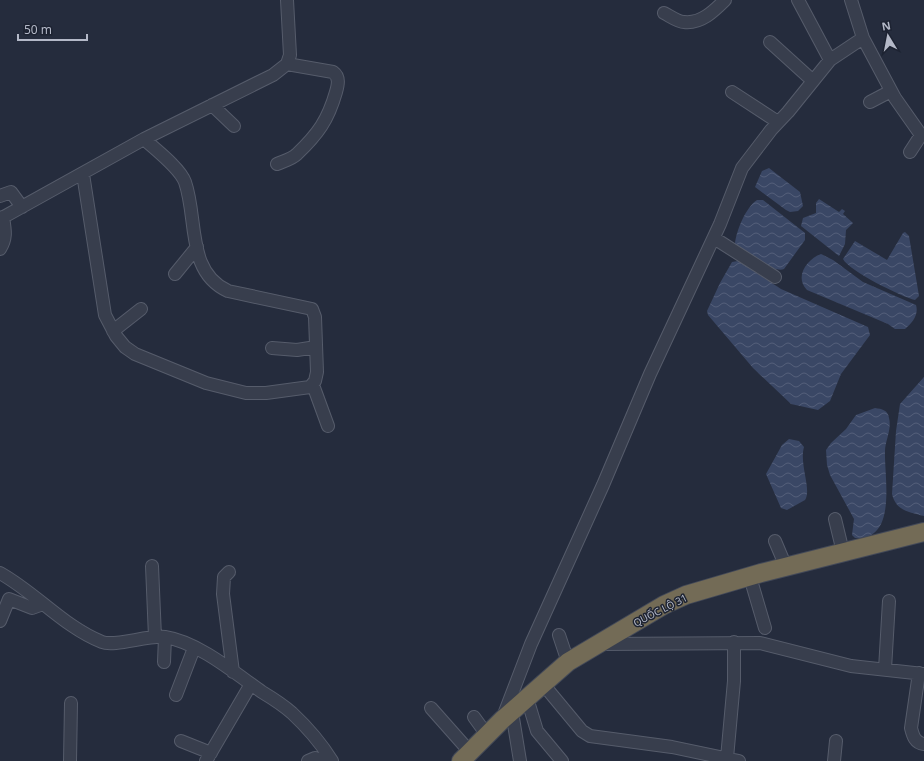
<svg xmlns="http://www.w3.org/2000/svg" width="924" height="761" viewBox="0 0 924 761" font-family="'Noto Sans',sans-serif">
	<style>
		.water { fill: url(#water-waves) }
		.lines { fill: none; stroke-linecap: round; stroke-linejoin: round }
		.minor-casing { stroke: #565c6b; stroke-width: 14 }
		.highway-casing { stroke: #434958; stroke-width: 20 }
		.minor { stroke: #383e4d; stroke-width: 12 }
		.highway { stroke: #736b56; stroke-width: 18 }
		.labels { text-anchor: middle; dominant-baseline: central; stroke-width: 3; stroke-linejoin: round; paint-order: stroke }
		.street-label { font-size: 10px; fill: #b4b9c8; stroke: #1d2332 }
	</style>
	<defs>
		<pattern id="water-waves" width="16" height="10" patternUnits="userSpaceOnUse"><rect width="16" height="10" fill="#3a4765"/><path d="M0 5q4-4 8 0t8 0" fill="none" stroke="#545f7a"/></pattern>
	</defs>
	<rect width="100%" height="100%" fill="#252c3d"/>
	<!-- water -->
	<path class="water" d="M769,168L800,192L803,206L798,211L790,212L786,210L755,187L762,171Z
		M819,199L839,212L842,209L845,211L843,214L853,223L846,230L845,244L839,256L801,226L803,218L816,213V203Z
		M757,200H763L805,233V240L784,269C773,274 745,251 735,244C736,231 746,207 757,200Z
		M905,232L909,236L919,296L915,300C902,297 849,271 843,259L855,241L887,260L903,233Z
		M821,254L833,260L863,282L916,305C919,315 912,323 905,329H895L888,324L807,290C794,277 807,259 821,254Z
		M738,261L781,289L868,327L870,335L841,374L830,401L818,410L791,404L753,368L708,315L707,311L720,283L732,262Z
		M924,377V516C909,512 896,511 892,494L896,431L900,404Z
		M875,408C882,409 888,410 889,418C892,429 885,441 885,451C884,477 898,541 855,538L852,535L854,519L830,475L827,465L826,450L831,443L846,429L856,415Z
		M789,439L799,441L804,447C799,464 812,490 805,500L787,510L781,508L766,474L782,445Z"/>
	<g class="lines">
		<!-- minor casing -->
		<g class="minor-casing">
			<path id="minor" d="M798,0L830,60
				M851,0L863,38
				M664,13C670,16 678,22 684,22C701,24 714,11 725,0
				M770,42L813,81
				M732,92L778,122
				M870,102L891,91
				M212,105L234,126
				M277,164C284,161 292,159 297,154C318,134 328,120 336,92C338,85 340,77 333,72L287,64
				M83,174L105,315L116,336L125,347L135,354L206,383L246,393H266L310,387L315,381L317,372L315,317L312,309L228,291C186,272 198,219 185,182C180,168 155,149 144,139
				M0,196L11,192L22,207
				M0,219L144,139L273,75L287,64L290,55L287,0
				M714,238L775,277
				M0,249C7,238 5,230 3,217
				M175,274L197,247
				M113,331L141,309
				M272,348L297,350L316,347
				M313,385L328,426
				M835,519L843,552
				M775,541L786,567
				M152,566L155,637
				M229,572L224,577L223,594L233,672
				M0,573C36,593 64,627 102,642C114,647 148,635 165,637C198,642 235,673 262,692C272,698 283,705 292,713C307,727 321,743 332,761
				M750,577L765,628
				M0,621L9,599L32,608L43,604
				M559,635L568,662
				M602,644L760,643L851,666L924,674
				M164,662L165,637
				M885,669L889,601
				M919,673L911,728C913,736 915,743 924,744
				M543,684L582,731L590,736L672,747L739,761
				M176,695L194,648
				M527,698L537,731L562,761
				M431,708L470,752
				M512,712L520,761
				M474,717L487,735
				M503,717L531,644L603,485L650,374L720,224L742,168L771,130L788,112L830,60L863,38L895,98L921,135L910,152
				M181,741L211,753
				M727,758L734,681V642
				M70,761L71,703
				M206,761L251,684
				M308,761L315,758L324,761
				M834,761L836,741"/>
		</g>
		<!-- highway casing -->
		<g class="highway-casing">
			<path id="highway" d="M461,761L502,720L568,662L664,605L686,595L761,573L924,532"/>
		</g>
		<!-- minor -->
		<use href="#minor" class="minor"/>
		<!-- highway -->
		<use href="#highway" class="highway"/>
	</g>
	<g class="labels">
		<!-- street labels -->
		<g class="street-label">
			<text transform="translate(660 610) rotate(-27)">QUỐC LỘ 31</text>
		</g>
	</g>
	<!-- north arrow -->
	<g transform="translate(888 36) rotate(350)" stroke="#1d2332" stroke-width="3" paint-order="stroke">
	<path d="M0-3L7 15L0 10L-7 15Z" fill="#b4b9c8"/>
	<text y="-6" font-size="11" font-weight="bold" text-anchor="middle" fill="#b4b9c8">N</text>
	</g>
	<!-- scale -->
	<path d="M18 34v6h69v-6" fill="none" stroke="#b4b9c8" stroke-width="2"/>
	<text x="24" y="34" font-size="12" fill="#b4b9c8" stroke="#1d2332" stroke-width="3" paint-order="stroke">50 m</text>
</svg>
